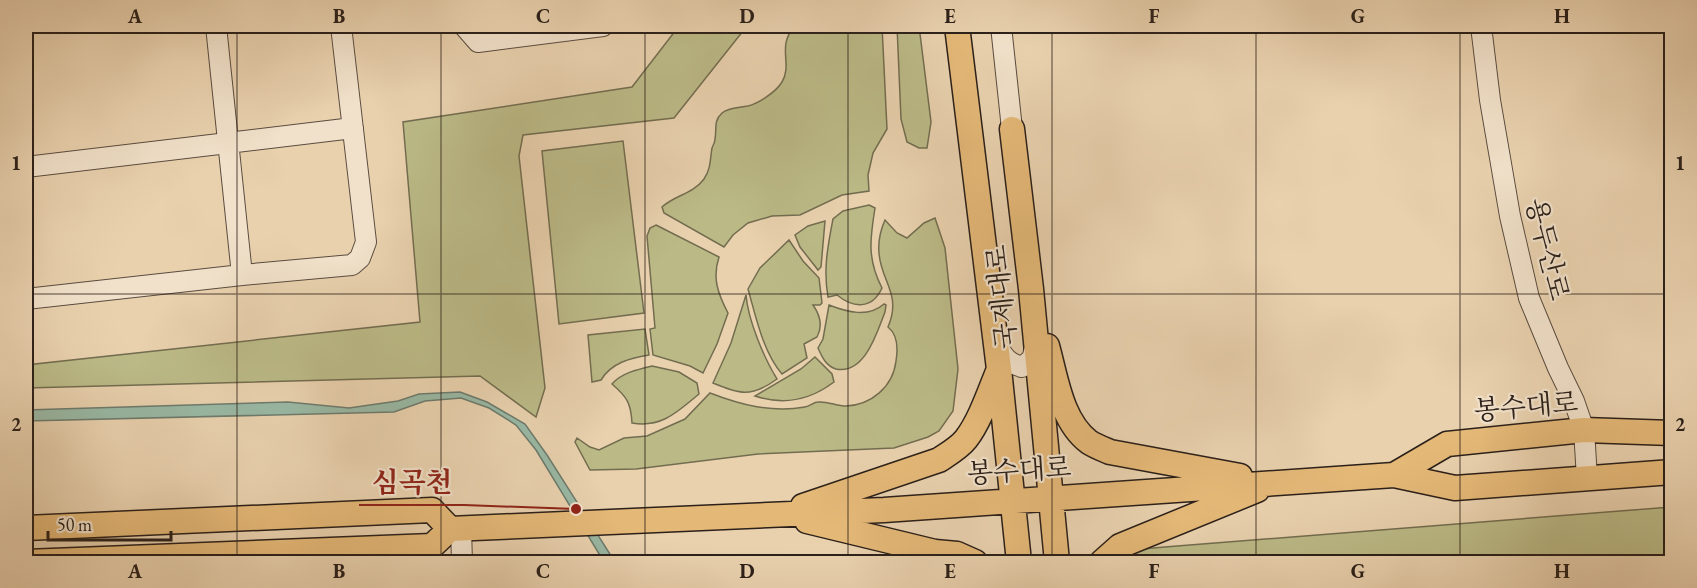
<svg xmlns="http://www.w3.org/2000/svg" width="1697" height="588" viewBox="0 0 1697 588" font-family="'EB Garamond','Noto Serif KR',serif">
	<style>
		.green { fill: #bbba87; stroke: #736d50; stroke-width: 1.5 }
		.water { fill: #99b8a4; stroke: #6d7b6d; stroke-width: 1.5 }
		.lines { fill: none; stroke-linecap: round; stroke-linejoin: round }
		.minor-casing { stroke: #5a4c3f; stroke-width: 22 }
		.major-casing { stroke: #2b201a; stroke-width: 27 }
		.minor { stroke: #f1e1ca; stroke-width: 20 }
		.major { stroke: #e4b877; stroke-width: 24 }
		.grid { fill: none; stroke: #2b201a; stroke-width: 1.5; stroke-opacity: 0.55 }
		.labels { text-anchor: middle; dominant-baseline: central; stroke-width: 4.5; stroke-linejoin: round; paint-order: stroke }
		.street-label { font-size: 27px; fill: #2b201a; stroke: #f1e1ca }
		.leader { fill: none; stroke: #8f2418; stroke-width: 2 }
		.callout-dot { fill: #8f2418; stroke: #f1e1ca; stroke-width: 2 }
		.callout-label { font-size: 28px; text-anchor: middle; font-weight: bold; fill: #8f2418; stroke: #f1e1ca; stroke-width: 4.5; stroke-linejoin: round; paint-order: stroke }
		.neatline { fill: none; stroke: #2b201a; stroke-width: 2 }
		.grid-label { font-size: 20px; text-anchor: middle; font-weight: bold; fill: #2b201a }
	</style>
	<rect width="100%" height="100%" fill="#e9d1ae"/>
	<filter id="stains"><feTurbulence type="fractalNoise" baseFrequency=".00333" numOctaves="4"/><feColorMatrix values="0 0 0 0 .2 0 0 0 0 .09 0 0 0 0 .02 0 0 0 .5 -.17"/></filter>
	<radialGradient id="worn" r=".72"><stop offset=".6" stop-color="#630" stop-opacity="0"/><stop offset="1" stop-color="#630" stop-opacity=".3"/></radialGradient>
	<!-- green -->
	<path class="green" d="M679,26H747L674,118L523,135L519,156L545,388L536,417L480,376L26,388V365L420,322L403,122L632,87Z
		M795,26H882L887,129L873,153L868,175L869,191L842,195L800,215L772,216L748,223L733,235L724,247L664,213L662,207C675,195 693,194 704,179C711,169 710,159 712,148C713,145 715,143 715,139C717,130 713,121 722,113C729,107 739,108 748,106C759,103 776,92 782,82C793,64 776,46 795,26Z
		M897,26H919L931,122L927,148H919L907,142L901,119Z
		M623,141L644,313L559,324L542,151Z
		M869,205L875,208C870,239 867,259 882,288C872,310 853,308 837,295L828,297C823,269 828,245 833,219L843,211Z
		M935,218L945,248L958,369L953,411L939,431L928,437L894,448L758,454L636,469L590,470L575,442L577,438L590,447L599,450L624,438L647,436L685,419L710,393C741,405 772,413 805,407C810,406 814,402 818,402C827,401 837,406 846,406C871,405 893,387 896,361C898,349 898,335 888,327C902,294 881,282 879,253C878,242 881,229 885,220L897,233L907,238L924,223Z
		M825,221L821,267L818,270L800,247L795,235L808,226Z
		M656,225L719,257C712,278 718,294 728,313L717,344L703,373L690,366L653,355L650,329L655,328L647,236L650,228Z
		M789,240L803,261L819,278L822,303L820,305H813C820,315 823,326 817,337L804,344L807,358L782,374C763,352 756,317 748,289L760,268Z
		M746,295C748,320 764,358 777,379C751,398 739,394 713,383L731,343Z
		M884,304L886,305L885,312C877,332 865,375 836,369C826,366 822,357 818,348L823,339L829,305C847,312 868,318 884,304Z
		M645,329L649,355C630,358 611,363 601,380L592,382L588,335Z
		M815,357L832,374L834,382C810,400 785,406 755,396L801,369Z
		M652,366L679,372L697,383L699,394C677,412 662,428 632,423C631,403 627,397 612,384C621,373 639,369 652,366Z
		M1671,507V562H1115L1141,549L1177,546Z"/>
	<!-- water -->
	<path class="water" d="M460,392L487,402L525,424L547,455L615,562H604L536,450L516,425L489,408L461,398L425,401L394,412L26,421V410L288,402L349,408L398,401L419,394Z"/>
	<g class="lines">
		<!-- minor casing -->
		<g class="minor-casing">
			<path id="minor" d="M216,26L242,275
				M464,26L478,42L603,26
				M1001,26L1012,129
				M1481,26L1490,100L1510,216L1529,298L1558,368L1574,401L1584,430L1587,478
				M26,167L353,128
				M26,299L242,275L352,265L360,258L366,242L341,26
				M996,343C1003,356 1007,363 1022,367L1032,359L1036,344
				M461,528L462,562"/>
		</g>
		<!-- major casing -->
		<g class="major-casing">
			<path id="major" d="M957,26L999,369L1019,562
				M1012,129L1031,289L1057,562
				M1047,346C1056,378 1061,421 1089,442C1095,446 1103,449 1110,452L1240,476
				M1394,475L1447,444L1584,430L1672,433
				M803,506L939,460C948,454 959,448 966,439C980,421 990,391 999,369
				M807,521L935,552L957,554L975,562
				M26,528L432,510L450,529
				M26,562L432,546L450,529L884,510L1394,475L1455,488L1672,472
				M1102,562L1120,546L1257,490"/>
		</g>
		<!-- minor -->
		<use href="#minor" class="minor"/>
		<!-- major -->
		<use href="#major" class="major"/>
	</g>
	<!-- grid -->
	<path class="grid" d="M237,26V562M441,26V562M645,26V562M848,26V562M1052,26V562M1256,26V562M1460,26V562M26,294H1672"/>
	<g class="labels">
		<!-- street labels -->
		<g class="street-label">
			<text transform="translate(1548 249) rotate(76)">용두산로</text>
			<text transform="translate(1001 297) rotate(-96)">국제대로</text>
			<text transform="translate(1526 406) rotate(-5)">봉수대로</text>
			<text transform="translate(1019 470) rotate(-4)">봉수대로</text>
		</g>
	</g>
	<!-- callouts -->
	<path class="leader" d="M576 509L464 505H359"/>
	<circle class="callout-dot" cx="576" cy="509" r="6"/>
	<g class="callout-label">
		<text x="412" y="492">심곡천</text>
	</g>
	<!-- margin -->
	<rect width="1697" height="588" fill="none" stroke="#e9d1ae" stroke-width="66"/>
	<!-- scale -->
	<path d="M48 531v9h123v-9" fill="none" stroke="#2b201a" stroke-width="3"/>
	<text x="57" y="531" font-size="18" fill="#2b201a" stroke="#f1e1ca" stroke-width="4.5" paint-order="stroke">50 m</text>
	<rect x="33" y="33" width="1631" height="522" class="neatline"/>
	<g class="grid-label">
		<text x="135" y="23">A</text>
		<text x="339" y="23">B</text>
		<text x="543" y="23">C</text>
		<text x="747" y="23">D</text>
		<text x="950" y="23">E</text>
		<text x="1154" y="23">F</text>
		<text x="1358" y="23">G</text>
		<text x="1562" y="23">H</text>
		<text x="16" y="170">1</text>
		<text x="1680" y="170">1</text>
		<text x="16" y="431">2</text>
		<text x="1680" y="431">2</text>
		<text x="135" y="578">A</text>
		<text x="339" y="578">B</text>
		<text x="543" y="578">C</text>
		<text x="747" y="578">D</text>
		<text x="950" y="578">E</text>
		<text x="1154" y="578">F</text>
		<text x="1358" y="578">G</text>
		<text x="1562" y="578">H</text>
	</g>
	<rect width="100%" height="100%" filter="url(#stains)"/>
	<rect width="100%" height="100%" fill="url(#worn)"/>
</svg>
